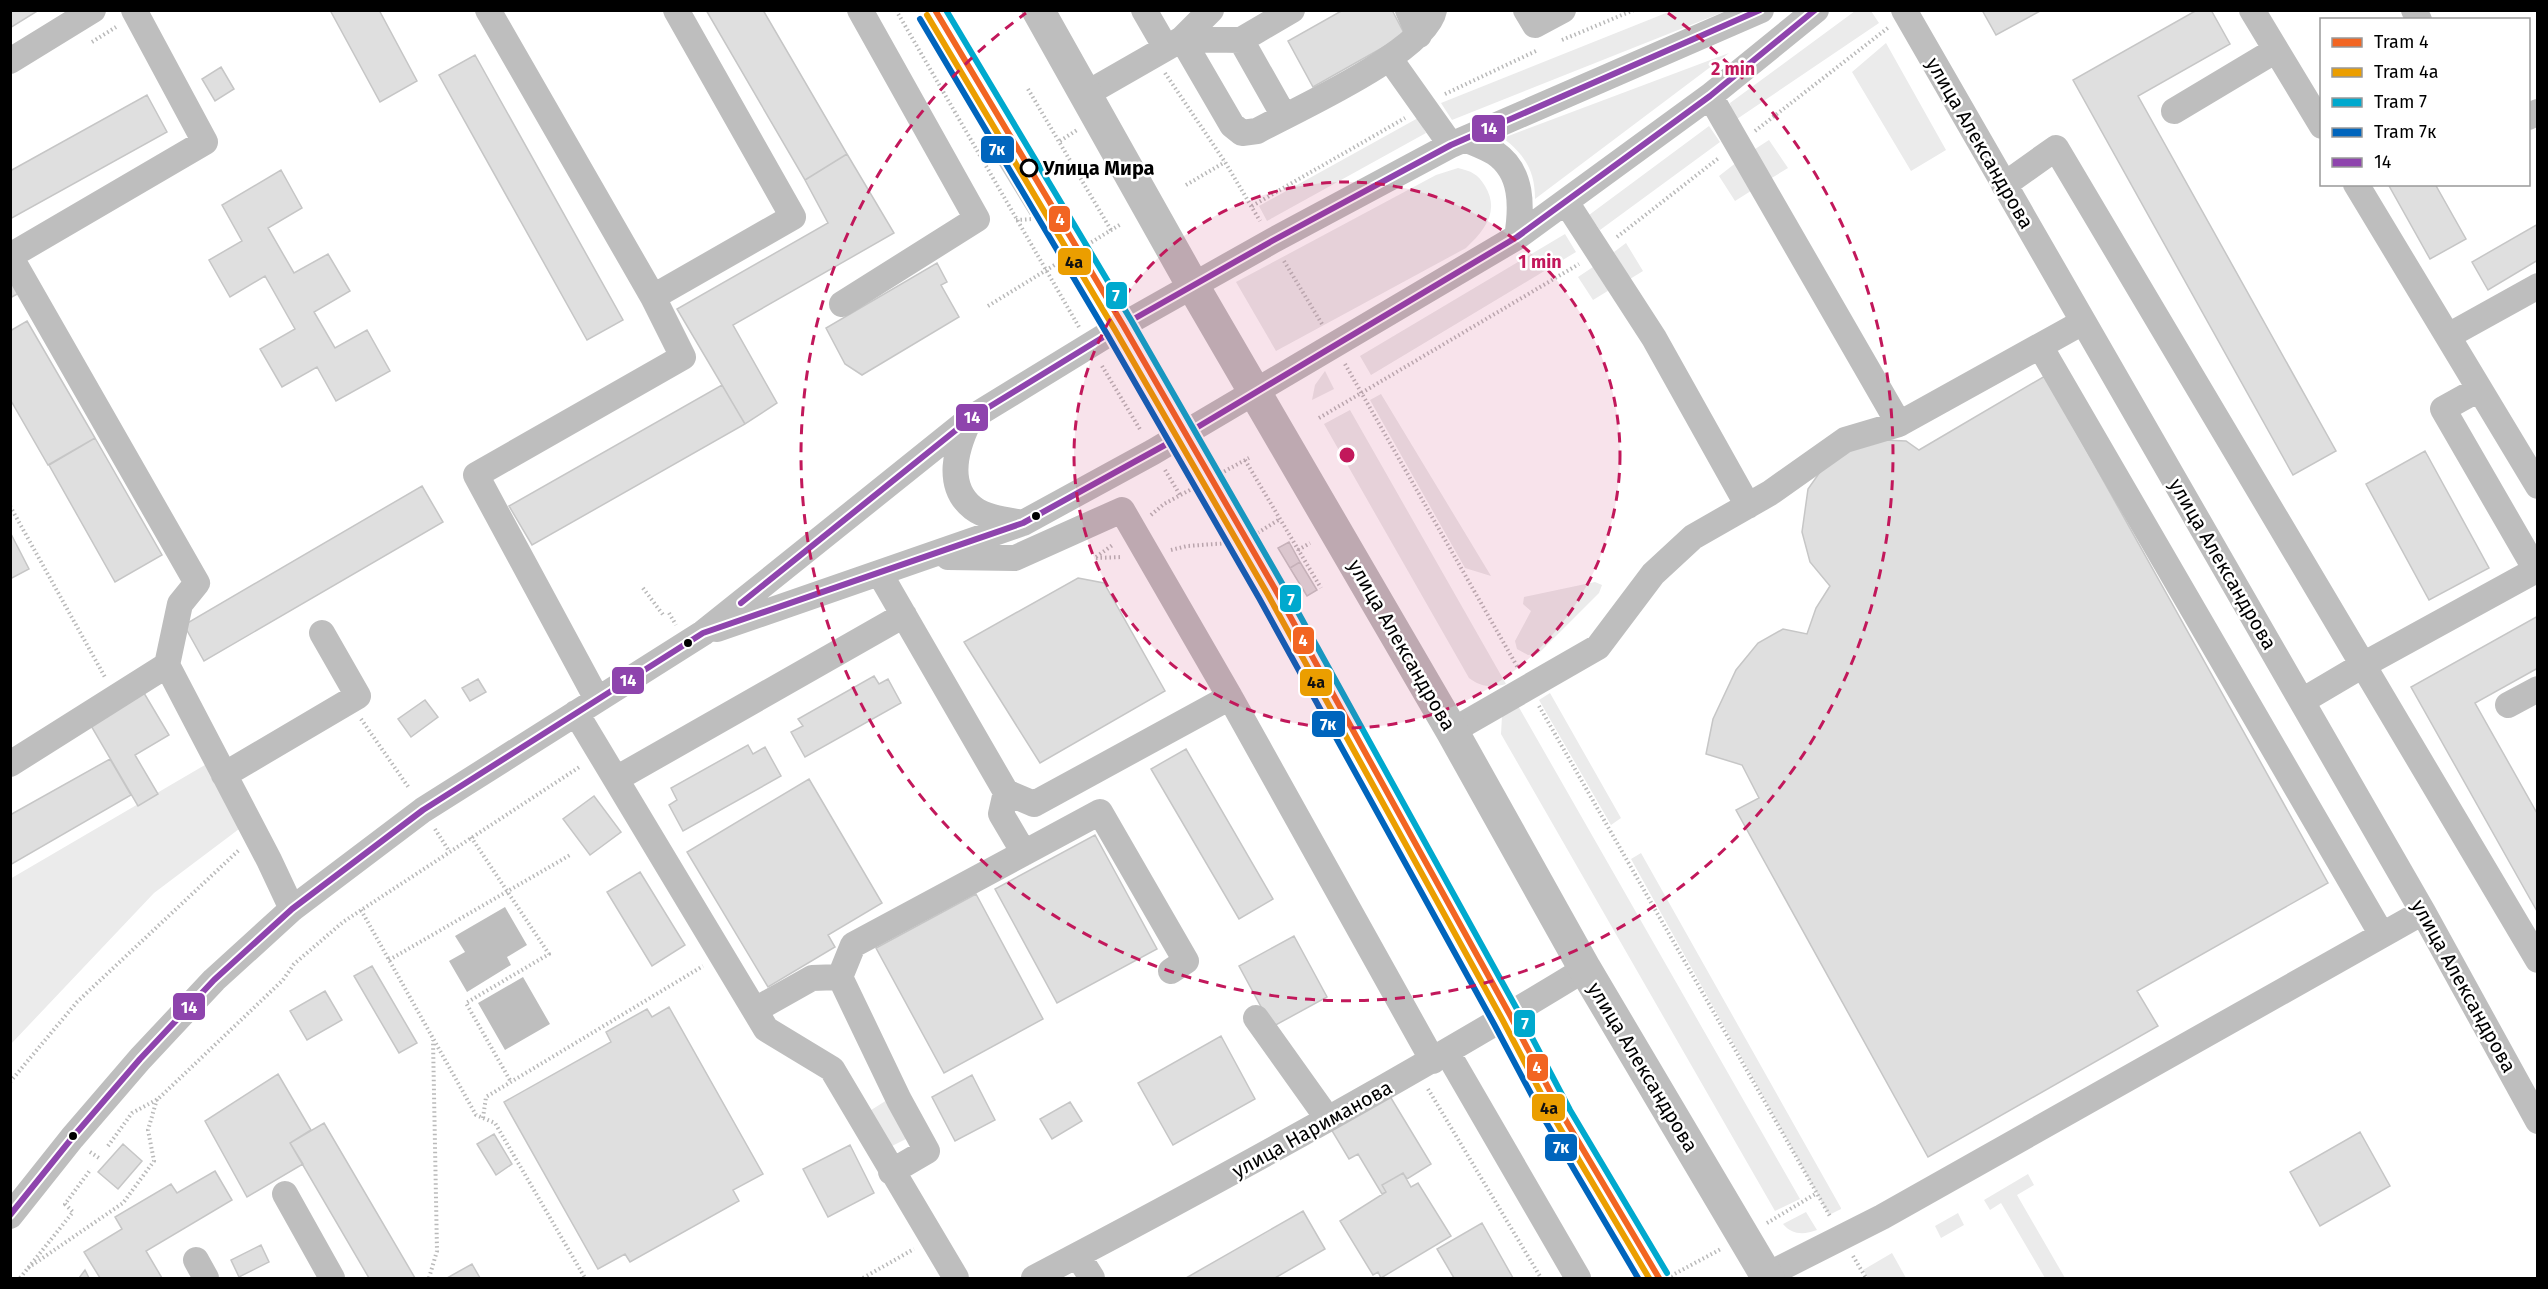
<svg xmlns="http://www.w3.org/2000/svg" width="2548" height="1289" viewBox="0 0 2548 1289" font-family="'Fira Sans',sans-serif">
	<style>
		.green { fill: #ebebeb }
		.water { fill: #bebebe }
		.building { fill: #dfdfdf; stroke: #c6c6c6; stroke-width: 1.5 }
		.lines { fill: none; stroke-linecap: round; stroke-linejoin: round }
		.path { stroke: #b9b9b9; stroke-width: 4; stroke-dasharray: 1.5 3; stroke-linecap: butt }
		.minor { stroke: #bebebe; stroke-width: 26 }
		.major { stroke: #bebebe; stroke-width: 33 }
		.bus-1-casing { stroke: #fff; stroke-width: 10 }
		.bus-1 { stroke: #8e44ad; stroke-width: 6 }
		.tram-1-casing { stroke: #fff; stroke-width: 10 }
		.tram-2-casing { stroke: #fff; stroke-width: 10 }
		.tram-3-casing { stroke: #fff; stroke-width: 10 }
		.tram-4-casing { stroke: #fff; stroke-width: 10 }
		.tram-1 { stroke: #f26522; stroke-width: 6 }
		.tram-2 { stroke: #eb9e00; stroke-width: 6 }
		.tram-3 { stroke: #00a9ce; stroke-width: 6 }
		.tram-4 { stroke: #0065bd; stroke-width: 6 }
		.ring { fill: none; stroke: #c2185b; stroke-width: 3; stroke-dasharray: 10 8 }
		.stop-dot { fill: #fff; stroke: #000; stroke-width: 3 }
		.bus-dot { fill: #000; stroke: #fff; stroke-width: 2 }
		.labels { text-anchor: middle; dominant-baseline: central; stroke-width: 5; stroke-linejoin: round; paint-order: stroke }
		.street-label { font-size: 20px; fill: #000; stroke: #fff }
		.stop-label { font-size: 20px; font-weight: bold; fill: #000; stroke: #fff; text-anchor: start }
		.centre { fill: #c2185b; stroke: #fff; stroke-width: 3 }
		.ring-label { font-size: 18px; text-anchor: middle; font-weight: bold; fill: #c2185b; stroke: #fff; stroke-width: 5; stroke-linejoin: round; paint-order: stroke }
		.line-badge { stroke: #fff; stroke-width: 2 }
		.badge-label { font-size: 16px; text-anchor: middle; font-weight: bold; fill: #fff }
		.pale-badge-label { font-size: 16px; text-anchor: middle; font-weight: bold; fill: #111 }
	</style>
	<rect width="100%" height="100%" fill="#fff"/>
	<!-- green -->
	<path class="green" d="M1671,11H1726L1452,120L1441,103Z
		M1855,11H1871L1879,23L1734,121L1730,103Z
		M1886,43L1946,150L1911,171L1852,72Z
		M1729,53L1535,199C1535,171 1525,155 1503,138Z
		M1418,118L1426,133L1267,221L1259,206Z
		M1709,126L1720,142L1600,230L1589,215Z
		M1769,140L1788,168L1770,179L1752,151Z
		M1737,162L1754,189L1735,201L1719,176Z
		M1458,168C1471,171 1478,174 1485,186C1500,211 1485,230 1466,248L1276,351L1236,282L1436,175Z
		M1565,234L1576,252L1371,375L1360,356Z
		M1626,243L1643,271L1630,279L1614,252Z
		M1596,265L1611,289L1593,300L1578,277Z
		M1325,371L1334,389L1312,400L1315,385Z
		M1381,394L1491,576L1465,568L1370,400Z
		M1350,410L1506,684C1492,688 1481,687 1469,678L1324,424Z
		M1595,582L1602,585L1599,593L1539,653L1528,655L1517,649L1515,641L1531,611L1523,604L1524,597Z
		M1550,693L1621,818L1611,825L1539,700Z
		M1517,704L1800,1199L1775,1211L1501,734L1502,716Z
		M210,762L247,823L154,893L11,1044L10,879Z
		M1641,853L1841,1208V1209L1829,1215L1631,859Z
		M887,1100L908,1138L888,1148L868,1112Z
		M2028,1174L2034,1185L2017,1195L2065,1278H2045L2001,1203L1990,1210L1984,1200Z
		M1806,1212L1817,1230C1804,1235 1792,1235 1783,1224Z
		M1958,1213L1964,1225L1941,1238L1935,1226Z
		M1892,1253L1906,1278H1868L1863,1270Z"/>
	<!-- water -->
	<path class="water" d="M505,907L527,945L507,957L511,965L467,992L449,961L465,952L455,936Z
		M523,977L550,1024L505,1050L478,1003Z"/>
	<!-- building -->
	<path class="building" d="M10,10H39L10,28Z
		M330,10H379L417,81L380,102Z
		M706,10H763L847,154L805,180Z
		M1343,10H1392L1405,35L1313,87L1288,41Z
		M1982,10H2042L1996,35Z
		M2197,10H2211L2230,44L2138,96L2336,451L2293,475L2073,80Z
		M475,55L623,320L587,340L439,75Z
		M221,67L234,89L215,101L202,79Z
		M147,95L167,132L10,219V171Z
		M997,137L1010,158L1000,165L986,144Z
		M847,154L894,233L733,325L777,403L745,424L677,309L828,223L805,180Z
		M1010,158L1040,207L1030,214L1000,165Z
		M281,170L302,208L268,228L294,273L328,254L350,291L314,312L335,348L367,330L390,371L336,401L317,367L282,387L260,349L295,329L265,276L230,297L209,260L242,241L222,205Z
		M2388,184H2435L2466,239L2430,259Z
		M2538,224V260L2488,290L2472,262Z
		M937,263L947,282L941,285L959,317L862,375L845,364L826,328Z
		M10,270L23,291L10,298Z
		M27,321L95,438L48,465L10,399V331Z
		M2045,376L2328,883L2137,991L2158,1026L1928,1157L1736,810L1759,798L1742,765L1706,754L1713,719L1736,670L1758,643L1783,629L1807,634L1816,608L1830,586L1810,562L1802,532L1808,489L1827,462L1856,445L1884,440L1906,441L1919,450Z
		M722,385L745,424L532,545L509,506Z
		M95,438L162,555L115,582L49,465Z
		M2425,451L2489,568L2429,600L2366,484Z
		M422,486L443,522L204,661L184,625Z
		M10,532L29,569L10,579Z
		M1289,542L1300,562L1290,568L1278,548Z
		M1300,562L1317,590L1307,596L1290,568Z
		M1078,578L1104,583L1165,691L1040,763L964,642Z
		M2538,616V668L2475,703L2538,815V913L2411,687Z
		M874,676L879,684L888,679L901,703L805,757L791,732L803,726L798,719Z
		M478,679L486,692L470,701L462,688Z
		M144,693L169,735L135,755L158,794L138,806L90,724Z
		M425,700L438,717L411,737L398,719Z
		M748,745L753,754L765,747L781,776L683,831L669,805L677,800L671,788Z
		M1186,749L1273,899L1239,919L1151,769Z
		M110,759L131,795L10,865V815Z
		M809,779L882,903L828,935L835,947L768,987L687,852Z
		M594,796L621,832L590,855L563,819Z
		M1095,835L1157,949L1057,1003L995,889Z
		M640,872L685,945L652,966L607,892Z
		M976,894L1043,1019L944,1073L876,948Z
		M1294,936L1327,997L1272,1027L1239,966Z
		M372,966L417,1043L399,1053L354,976Z
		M325,991L342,1020L307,1040L290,1011Z
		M669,1007L763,1174L733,1190L739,1201L630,1262L625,1254L598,1269L504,1102L611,1042L606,1032L647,1009L652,1017Z
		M1221,1036L1255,1099L1173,1145L1138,1083Z
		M278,1074L311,1130L290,1143L303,1164L247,1197L205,1121Z
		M972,1075L995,1120L955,1141L932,1097Z
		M1388,1093L1431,1164L1407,1179L1403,1173L1382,1185L1386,1192L1382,1194L1358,1154L1349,1159L1331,1129Z
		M1070,1102L1082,1121L1052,1139L1040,1119Z
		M324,1123L415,1278H369L290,1143Z
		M2360,1132L2390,1186L2320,1226L2290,1172Z
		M494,1134L512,1164L496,1175L477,1144Z
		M123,1144L142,1161L118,1189L98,1172Z
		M850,1145L874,1193L828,1217L803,1169Z
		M215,1171L232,1200L146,1251L162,1278H100L84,1252L122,1229L115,1217L171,1184L177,1193Z
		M1403,1173L1411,1187L1418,1183L1451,1236L1381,1278L1378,1272L1373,1275L1340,1221L1386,1192L1382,1185Z
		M1303,1211L1325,1249L1275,1278H1186Z
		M1482,1223L1513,1278H1454L1437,1249Z
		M261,1245L269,1262L239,1277L231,1260Z
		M472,1264L480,1278H447Z
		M85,1270L89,1278H79Z"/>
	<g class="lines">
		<!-- path -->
		<path class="path" d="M896,10L1079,327
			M1562,40L1634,10
			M92,42L116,27
			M1165,73L1225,162L1260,221
			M1028,89L1111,230
			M1445,94L1538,50
			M1755,131L1889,27
			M1060,141L1077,130
			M1186,185L1225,162
			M1252,206L1405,118
			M1016,220L1033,219L1045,211L1071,255
			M1617,237L1720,157
			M1284,261L1322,324
			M988,306L1121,224
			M1345,364L1518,668
			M1102,366L1141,431
			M1319,418L1579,264
			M1245,460L1321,588
			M1165,470L1180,495
			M10,506L106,679
			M1151,515L1164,504L1249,458
			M1171,550L1187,546L1243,542L1280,519
			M1298,550L1310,543
			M1096,557L1114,544
			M1096,558L1122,557
			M643,588L664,616
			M669,613L676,625
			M1539,706L1831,1218
			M361,719L409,788
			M435,829L449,851
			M471,837L549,954L466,1003L511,1082
			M361,910L476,1115L495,1123L585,1278
			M389,960L570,855
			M10,1082L77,1002L239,850
			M1428,1089L1541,1278
			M483,1118L486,1097L703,966
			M108,1146L132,1113L158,1099L283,980L294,964L343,922L581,766
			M90,1152L99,1158
			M1767,1223L1817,1193
			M1853,1256L1866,1278
			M28,1268L123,1203L154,1161L148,1130L157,1099
			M20,1278L73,1212L65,1204L91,1169
			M429,1278L437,1251L433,1040
			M863,1278L914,1249
			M1667,1278L1721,1249"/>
		<!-- minor -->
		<path class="minor" d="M488,10L653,297L683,357L476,475L597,699
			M1144,10L1166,48
			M1408,10L1419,35
			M1526,10L1535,25L1563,10
			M1904,10L2423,912L2538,1121
			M2252,10L2322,126
			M2414,10L2419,20
			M1182,39L1232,125L1242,133L1257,131C1295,110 1426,52 1434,10
			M1182,39L1241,40
			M1390,59L1451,145
			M10,61L93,10
			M1086,94L1182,39L1211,10
			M1710,96L1899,424
			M2174,111L2276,50
			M1284,116L1241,40L1292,10
			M2528,117L2538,112
			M1465,139C1474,143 1486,147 1495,153C1523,172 1522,207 1517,237
			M2356,184L2538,486
			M2004,185L2056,148L2363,665L2538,569
			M1566,202L1654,338L1748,506
			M10,256L197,583L180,604L167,665
			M10,256L205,142L134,10
			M653,297L793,217L676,10
			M842,304L977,219L860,10
			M2448,336L2538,286
			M2040,346L2382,935
			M2479,389L2443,409L2536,570
			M969,421C956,448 945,486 973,508C986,518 1007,520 1023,523
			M880,574L1006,792L1034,804L1230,697L1122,510L1015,558L948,557
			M717,629L1023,523L1153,452L1517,237L1710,96L1816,10
			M1230,697L1433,1061
			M2302,701L2363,665L2538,960
			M2508,705L2538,689
			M576,713L766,1029L832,1069L956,1278
			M1452,731L1598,647L1653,574L1693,537L1770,493L1845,440L1899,424L2083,322
			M10,764L167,665L269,860L292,909
			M224,775L358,696L322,633
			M616,779L904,615
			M1006,792L1001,814L1024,853
			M840,977L853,945L1100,812L1186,961L1171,971
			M755,1010L812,978L840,977L899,1100L927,1151L891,1172
			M1256,1018L1328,1119
			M1447,1052L1578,1278
			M285,1194L332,1278
			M10,1216L72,1138L140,1059L214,980L292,909L423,810L703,633L971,418L1123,325L1272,241L1451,145L1761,10
			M1078,1256L1092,1278
			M196,1260L206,1278
			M1767,1275L1882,1217L2423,912
			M1034,1278C1221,1180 1405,1079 1585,969"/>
		<!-- major -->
		<path class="major" d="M1038,10L1193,286L1452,731L1585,969L1768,1278"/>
		<!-- bus-1 casing -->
		<g class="bus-1-casing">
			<path id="bus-1" d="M741,603L971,418L1123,325L1272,241L1451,145L1760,10
				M10,1215L72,1138L140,1059L214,980L292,909L423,810L703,633L1023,523L1196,428L1517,237L1710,96L1815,10"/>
		</g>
		<!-- bus-1 -->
		<use href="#bus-1" class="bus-1"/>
		<!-- tram-1 casing -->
		<g class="tram-1-casing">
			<path id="tram-1" d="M935,10L1123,325L1275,589L1510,1015L1562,1114L1659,1278"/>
		</g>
		<!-- tram-2 casing -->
		<g class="tram-2-casing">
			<path id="tram-2" d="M927,15L1115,330L1267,593L1502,1019L1554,1118L1649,1278"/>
		</g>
		<!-- tram-3 casing -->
		<g class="tram-3-casing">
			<path id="tram-3" d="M946,10L1131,320L1283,585L1518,1011L1570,1110L1667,1273"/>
		</g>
		<!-- tram-4 casing -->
		<g class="tram-4-casing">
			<path id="tram-4" d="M920,19L1107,334L1259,598L1494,1024L1546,1122L1638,1278"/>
		</g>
		<!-- tram-1 -->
		<use href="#tram-1" class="tram-1"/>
		<!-- tram-2 -->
		<use href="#tram-2" class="tram-2"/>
		<!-- tram-3 -->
		<use href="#tram-3" class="tram-3"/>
		<!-- tram-4 -->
		<use href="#tram-4" class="tram-4"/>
	</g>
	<!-- distance rings -->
	<circle cx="1347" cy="455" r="273" fill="#c2185b" fill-opacity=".12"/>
	<g class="ring">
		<circle cx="1347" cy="455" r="273"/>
		<path d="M1668 13A546 546 0 1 1 1026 13"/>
	</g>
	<!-- markers -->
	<circle class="stop-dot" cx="1029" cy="168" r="8"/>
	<g class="bus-dot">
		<circle cx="1036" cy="516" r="5"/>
		<circle cx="688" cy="643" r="5"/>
		<circle cx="73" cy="1136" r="5"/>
	</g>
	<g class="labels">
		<!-- street labels -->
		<g class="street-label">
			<text transform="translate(1980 143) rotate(60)">улица Александрова</text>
			<text transform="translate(2223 564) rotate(60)">улица Александрова</text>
			<text transform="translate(1402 645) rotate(60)">улица Александрова</text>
			<text transform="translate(2464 986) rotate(61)">улица Александрова</text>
			<text transform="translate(1643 1067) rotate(59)">улица Александрова</text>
			<text transform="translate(1312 1129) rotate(-29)">улица Нариманова</text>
		</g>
		<!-- stop labels -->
		<g class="stop-label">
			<text x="1043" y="168">Улица Мира</text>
		</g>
	</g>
	<circle cx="1347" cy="455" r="9" class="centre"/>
	<g class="ring-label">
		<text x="1733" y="75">2 min</text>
		<text x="1540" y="268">1 min</text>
	</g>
	<g class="line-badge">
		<rect x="1471" y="114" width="35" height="29" rx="6" fill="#8e44ad"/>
		<rect x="980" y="135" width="35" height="29" rx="6" fill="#0065bd"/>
		<rect x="1048" y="205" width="23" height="28" rx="6" fill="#f26522"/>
		<rect x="1057" y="247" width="35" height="29" rx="6" fill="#eb9e00"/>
		<rect x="1105" y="281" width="23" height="29" rx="6" fill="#00a9ce"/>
		<rect x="955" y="403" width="34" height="29" rx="6" fill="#8e44ad"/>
		<rect x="1279" y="584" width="23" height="29" rx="6" fill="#00a9ce"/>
		<rect x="1292" y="626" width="23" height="29" rx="6" fill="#f26522"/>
		<rect x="611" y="666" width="34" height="29" rx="6" fill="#8e44ad"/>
		<rect x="1299" y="668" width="34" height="29" rx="6" fill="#eb9e00"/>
		<rect x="1311" y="710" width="35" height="28" rx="6" fill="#0065bd"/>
		<rect x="172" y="992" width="34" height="29" rx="6" fill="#8e44ad"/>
		<rect x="1513" y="1009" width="23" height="29" rx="6" fill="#00a9ce"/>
		<rect x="1526" y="1053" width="23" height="29" rx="6" fill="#f26522"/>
		<rect x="1531" y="1093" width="35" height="29" rx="6" fill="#eb9e00"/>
		<rect x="1544" y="1133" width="34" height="29" rx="6" fill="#0065bd"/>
	</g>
	<g class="badge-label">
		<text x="1489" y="134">14</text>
		<text x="997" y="155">7к</text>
		<text x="1060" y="225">4</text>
		<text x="1116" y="301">7</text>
		<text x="972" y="423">14</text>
		<text x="1291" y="605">7</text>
		<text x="1303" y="646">4</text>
		<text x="628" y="686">14</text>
		<text x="1328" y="730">7к</text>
		<text x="189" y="1013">14</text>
		<text x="1525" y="1029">7</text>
		<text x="1537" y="1073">4</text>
		<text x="1561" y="1153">7к</text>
	</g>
	<g class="pale-badge-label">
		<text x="1074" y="268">4а</text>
		<text x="1316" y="688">4а</text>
		<text x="1549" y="1114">4а</text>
	</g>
	<!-- border -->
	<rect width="2548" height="1289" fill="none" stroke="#000000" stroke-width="24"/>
	<!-- legend -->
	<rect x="2320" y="18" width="210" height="168" fill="#ffffff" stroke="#999999" stroke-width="1.5"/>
	<rect x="2332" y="38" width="30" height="9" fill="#f26522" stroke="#999999" stroke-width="1.5"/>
	<text x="2374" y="48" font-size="18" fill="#000000">Tram 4</text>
	<rect x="2332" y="68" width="30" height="9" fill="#eb9e00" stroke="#999999" stroke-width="1.5"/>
	<text x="2374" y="78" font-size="18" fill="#000000">Tram 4а</text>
	<rect x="2332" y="98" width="30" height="9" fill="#00a9ce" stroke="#999999" stroke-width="1.5"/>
	<text x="2374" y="108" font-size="18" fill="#000000">Tram 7</text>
	<rect x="2332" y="128" width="30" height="9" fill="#0065bd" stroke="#999999" stroke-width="1.5"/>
	<text x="2374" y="138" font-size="18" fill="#000000">Tram 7к</text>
	<rect x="2332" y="158" width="30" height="9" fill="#8e44ad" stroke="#999999" stroke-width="1.5"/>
	<text x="2374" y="168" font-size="18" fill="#000000">14</text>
</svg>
